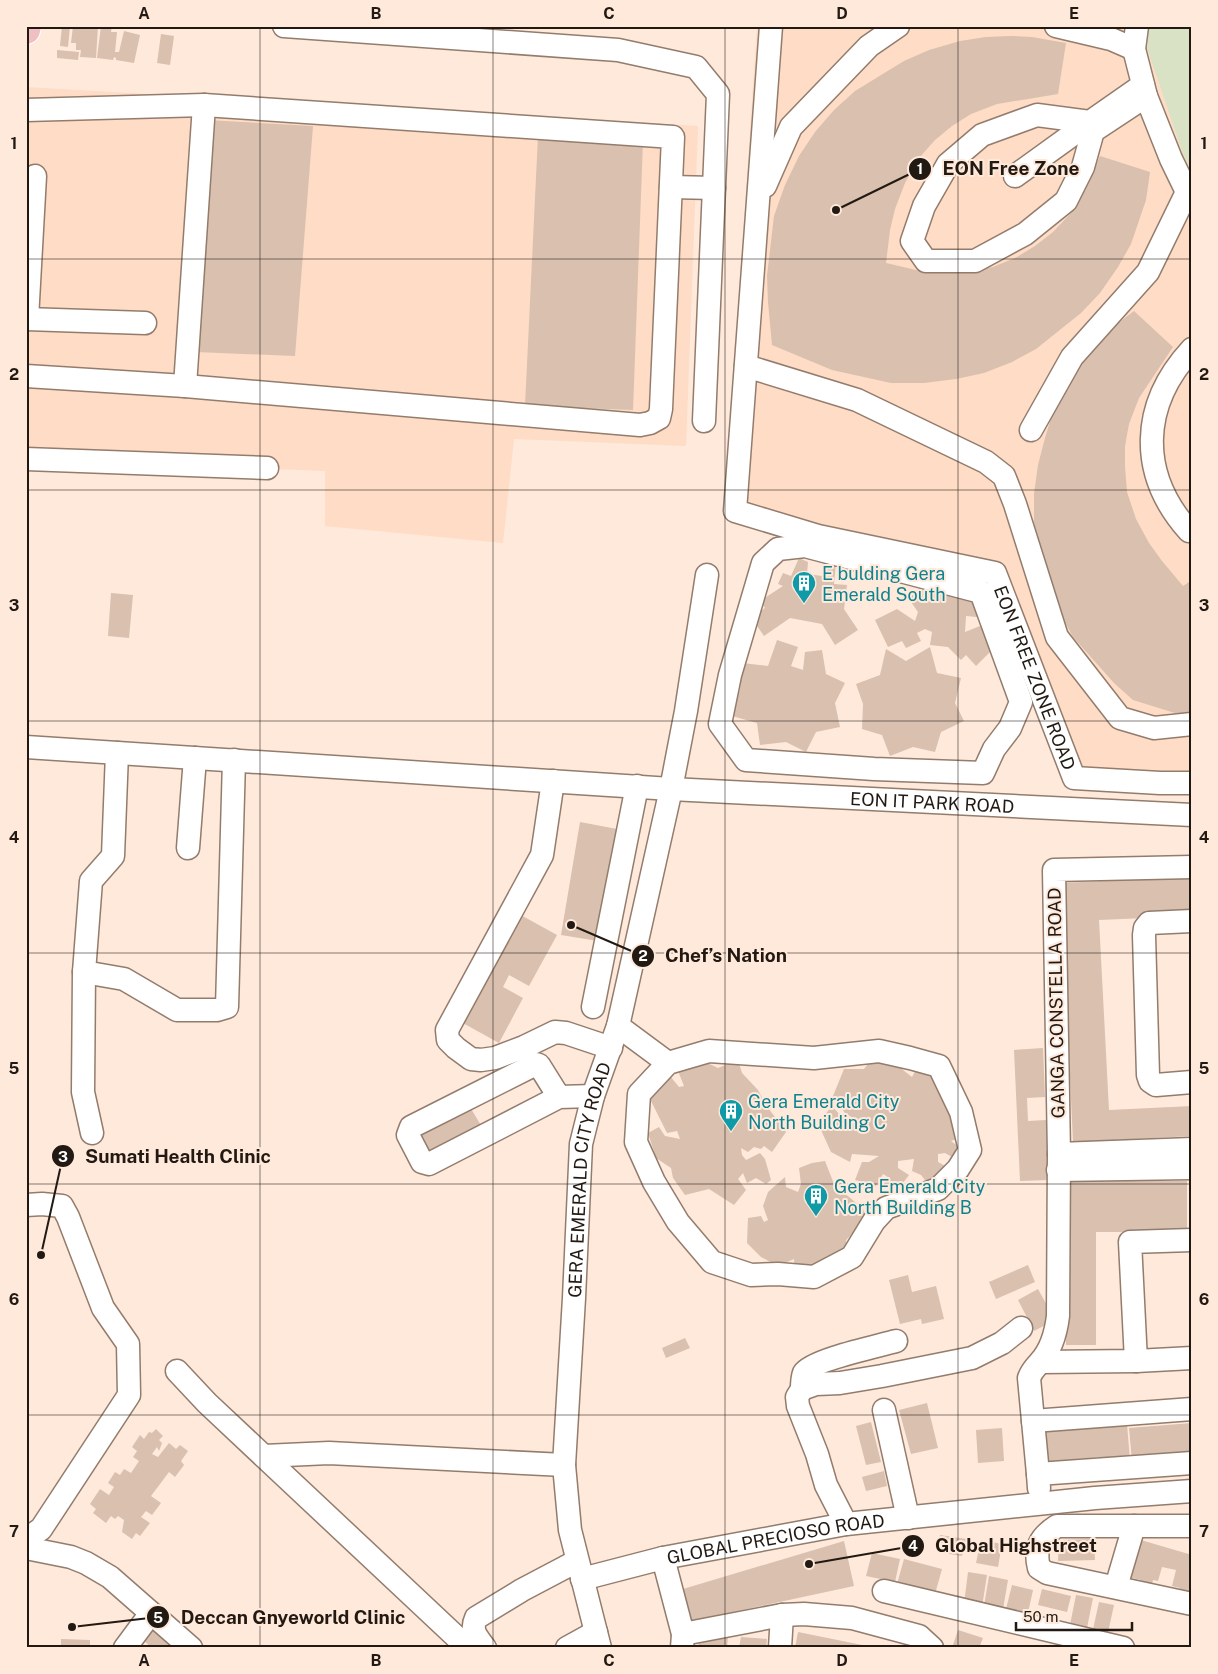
<svg xmlns="http://www.w3.org/2000/svg" width="1218" height="1674" viewBox="0 0 1218 1674" font-family="'Public Sans',sans-serif">
	<style>
		.built { fill: #fedcc6 }
		.green { fill: #dae2c5 }
		.building { fill: #d9c0af }
		.lines { fill: none; stroke-linecap: round; stroke-linejoin: round }
		.minor-casing { stroke: #937c6c; stroke-width: 25 }
		.major-casing { stroke: #fff; stroke-width: 30 }
		.minor { stroke: #fff; stroke-width: 22 }
		.major { stroke: #f1bec3; stroke-width: 28 }
		.grid { fill: none; stroke: #221912; stroke-width: 1; stroke-opacity: 0.55 }
		.labels { text-anchor: middle; dominant-baseline: central; stroke-width: 4; stroke-linejoin: round; paint-order: stroke }
		.culture-label { font-size: 18px; fill: #0d838f; stroke: #ffe9db; text-anchor: start }
		.street-label { font-size: 18px; fill: #221912; stroke: #ffe9db }
		.leader { fill: none; stroke: #221912; stroke-width: 2 }
		.callout-dot { fill: #221912; stroke: #ffe9db; stroke-width: 2 }
		.mark-label { font-size: 15px; text-anchor: middle; font-weight: bold; fill: #fff }
		.callout-label { font-size: 19px; text-anchor: middle; font-weight: bold; fill: #221912; stroke: #ffe9db; stroke-width: 4; stroke-linejoin: round; paint-order: stroke }
		.neatline { fill: none; stroke: #221912; stroke-width: 2 }
		.grid-label { font-size: 16px; text-anchor: middle; font-weight: bold; fill: #221912 }
	</style>
	<rect width="100%" height="100%" fill="#ffe9db"/>
	<!-- built -->
	<path class="built" d="M757,26H1192V792L1066,784L991,582L747,527L733,384Z
		M26,87L698,126L686,446L514,439L503,543L325,526V471L26,459Z"/>
	<!-- green -->
	<path class="green" d="M1151,26H1192V172L1183,154L1147,48L1148,31Z"/>
	<!-- building -->
	<path class="building" d="M62,26H70L68,47L60,46Z
		M73,26H98L96,58L80,57L81,50H76V43H71Z
		M101,26H112L111,32H117L115,52H119L124,31L140,35L134,63L116,60V58L114,57L113,60L97,58Z
		M161,34L174,36L170,65L157,63Z
		M1011,36L1032,37L1066,43L1058,94L997,104L971,114L952,126L935,140L919,158L905,183L895,209L890,230L886,263L916,270L938,272H966L993,267L1017,257L1035,246L1053,232L1072,212L1082,195L1100,156L1150,172L1146,200L1131,244L1118,267L1100,293L1081,313L1036,349L1012,362L984,373L956,379L924,383H891L832,370L772,345L768,302L767,276L774,216L785,185L799,156L815,132L834,110L855,91L904,61L929,50L960,41L986,37Z
		M57,50L79,52L78,60L57,58Z
		M207,120L313,126L295,356L196,352Z
		M538,136L643,141L633,410L525,406Z
		M1134,311L1173,347L1139,398L1129,424L1125,446V467L1127,492L1136,519L1149,543L1162,561L1183,586L1192,580V712L1178,714L1133,700L1114,683L1073,637L1057,608L1038,551L1034,522V494L1038,465L1045,438L1053,412L1081,361L1113,327Z
		M799,558L808,562L807,574L822,576L824,561L836,562L834,584L847,585L844,609L858,630L835,645L822,624L790,618L764,636L751,617L765,608L760,601L783,586L778,584L783,573L791,576Z
		M926,581L940,594L978,596L977,617L966,616L965,632L980,626L998,644L976,666L966,655L961,660L948,647L930,645L932,632L925,629L917,633L921,641L906,648L902,641L888,647L875,620L897,609L915,621L918,612L909,599Z
		M111,593L133,595L129,638L108,636Z
		M777,640L798,647L791,666L803,670L805,652L822,650L826,674L845,683L835,703L840,727L816,732L806,752L786,742L760,745L757,723L732,716L740,689L742,663L768,666Z
		M930,647L937,673L961,678L955,703L964,721L941,732L935,752L913,747L890,756L882,735L862,729L863,704L856,684L880,675L886,649L906,661Z
		M580,822L617,829L598,941L561,935Z
		M1192,877V916L1099,920L1109,1110L1192,1106V1136L1073,1142L1061,883Z
		M519,914L557,935L529,986L509,975L503,987L523,998L499,1043L461,1022Z
		M1043,1048L1045,1097L1027,1098L1028,1121L1046,1120L1049,1180L1020,1181L1014,1050Z
		M877,1052L898,1057L903,1070L912,1077L917,1068L931,1072L965,1136L951,1141L963,1150L952,1157L945,1153L938,1154V1162L949,1168L933,1181L925,1180L921,1175L912,1171L914,1159L898,1161V1168L909,1175L896,1192L884,1185L888,1177L883,1174L876,1186L855,1180L862,1162H869L879,1156L852,1154L850,1162L831,1152L821,1130L828,1128L823,1117L832,1106L849,1125L858,1121L845,1113L833,1096L844,1069H864Z
		M699,1059L718,1068L738,1060L742,1073L758,1090L766,1105L786,1132L772,1152L764,1146L761,1149L754,1147L748,1152L741,1148L742,1155L746,1160L760,1153L765,1159L771,1180L766,1184L756,1178L747,1183L743,1173L738,1179L746,1190L734,1205L709,1189L685,1195L673,1178L671,1168L656,1158L648,1133L659,1127L665,1136L680,1139L677,1131L667,1133L646,1091L670,1076L679,1087L684,1086L678,1071Z
		M470,1107L482,1127L431,1157L419,1137L430,1131L427,1124Z
		M825,1161L836,1189L848,1196L863,1209L867,1223L859,1235L852,1234L846,1240L847,1247L842,1257L795,1271L794,1259L778,1266L761,1257L747,1243L748,1218L761,1216L764,1222L768,1220L763,1206L768,1192L785,1177L786,1187L798,1192L801,1184L799,1168L812,1163Z
		M1065,1181H1187V1232H1096V1345H1066Z
		M1028,1265L1035,1282L996,1299L989,1282Z
		M908,1275L912,1292L936,1286L944,1319L922,1324L921,1319L900,1324L889,1280Z
		M1038,1289L1055,1320L1034,1331L1018,1300Z
		M685,1338L690,1348L666,1358L662,1348Z
		M927,1403L938,1448L911,1454L899,1410Z
		M871,1422L881,1462L866,1465L856,1426Z
		M1192,1423V1456L1132,1461L1129,1428Z
		M1127,1424L1130,1460L1102,1459L1101,1457L1077,1459V1463H1047L1045,1430Z
		M1002,1428L1004,1461L978,1463L976,1430Z
		M156,1429L163,1436L159,1440L162,1443L159,1451L157,1447L152,1454L158,1457L169,1443L176,1449L180,1445L188,1451L181,1461L184,1465L175,1477L169,1472L151,1496L161,1503L152,1515L146,1511L141,1517L150,1523L140,1536L136,1533L132,1539L122,1532L124,1520L118,1516L115,1519L111,1516L106,1523L93,1513L96,1509L90,1504L100,1489L109,1495L114,1487L108,1483L115,1472L120,1475L124,1469L131,1473L139,1461L133,1457L137,1451L132,1447L140,1435L144,1439L149,1432L152,1433Z
		M884,1471L887,1486L866,1491L862,1477Z
		M940,1535L966,1539L962,1556L937,1552Z
		M1134,1538L1192,1555V1599L1179,1591L1180,1588L1172,1586L1176,1570L1162,1567L1158,1581L1153,1580L1151,1589L1139,1586L1141,1580L1127,1577Z
		M1094,1539L1095,1560L1058,1561L1059,1540Z
		M981,1540L1002,1544L998,1567L976,1563Z
		M844,1541L854,1586L682,1623L673,1592Z
		M872,1553L900,1559L895,1582L866,1576Z
		M904,1559L942,1569L935,1594L897,1584Z
		M968,1572L987,1575L982,1607L964,1604Z
		M989,1576L1008,1580L1002,1615L983,1612Z
		M1012,1585L1033,1590L1026,1622L1004,1617Z
		M1042,1589L1071,1596L1067,1612L1038,1605Z
		M1076,1595L1093,1598L1086,1633L1069,1630Z
		M1099,1602L1114,1605L1107,1637L1092,1634Z
		M158,1621L177,1639L169,1648H152L142,1639Z
		M958,1630L983,1638L979,1648H952Z
		M798,1632L872,1647L871,1648H795Z
		M700,1633L728,1636L727,1648H698Z
		M741,1637L767,1639L766,1648H739Z
		M61,1639L90,1640V1645L103,1646V1648H61Z"/>
	<g class="lines">
		<!-- minor casing -->
		<g class="minor-casing">
			<g id="minor">
				<path d="M284,26L618,50L696,67L718,94L704,421"/>
				<path id="s1" d="M771,26L735,511L818,536L995,573L1074,778L1160,783H1192"/>
				<path d="M1056,26L1111,39L1134,49"/>
				<path d="M1137,26L1134,49L1146,96L1171,159L1187,192L1192,197"/>
				<path d="M1143,85L1090,122L1037,115L982,135L948,164L924,206L912,241L926,261H975L1025,234L1066,201L1083,167L1093,131L1146,96"/>
				<path d="M26,110L204,105L673,137L661,409L659,418L650,423L640,425L185,386L26,376"/>
				<path d="M1015,176L1090,122"/>
				<path d="M765,186L791,127L869,46L898,26"/>
				<path d="M671,187L714,188"/>
				<path d="M26,319L145,323"/>
				<path d="M27,319L35,176"/>
				<path d="M1192,349C1140,405 1138,474 1189,531H1192"/>
				<path d="M746,366L857,400L986,462L1004,476L1015,504L1057,637L1120,718L1154,728L1192,724"/>
				<path d="M185,386L204,105"/>
				<path d="M1031,430L1072,357L1148,272L1187,192"/>
				<path d="M26,459L267,468"/>
				<path d="M805,546L981,592L1021,702L1010,728L994,749L983,773L874,769L746,760L720,724L730,675L763,563L778,549Z"/>
				<path id="s2" d="M26,747L671,789L1192,815"/>
				<path d="M117,753L113,856L91,881L84,972L124,979L177,1010H217L227,1007L234,760"/>
				<path d="M553,781L542,855L447,1030L448,1040L456,1048L471,1059L481,1060L495,1058L524,1047L555,1032L566,1033L611,1048"/>
				<path d="M188,848L195,758"/>
				<path d="M1192,921L1149,923L1145,928L1144,935L1148,1075L1150,1081L1156,1085L1192,1082"/>
				<path d="M84,972L83,1092L92,1133"/>
				<path d="M593,1007L637,786"/>
				<path d="M618,1026L668,1063L639,1094L636,1142L654,1182L678,1222L712,1262L751,1275L778,1274L814,1277L852,1257L874,1221L886,1208L938,1189L958,1169L970,1150L961,1112L939,1066L910,1058L879,1051L814,1058L709,1051L668,1063"/>
				<path d="M559,1097L429,1164L422,1162L408,1135L411,1127L536,1064L539,1065L559,1097L593,1096"/>
				<path d="M1059,1154L1192,1149"/>
				<path d="M1058,1170L1192,1168"/>
				<path d="M26,1205L42,1204L62,1206L68,1217L103,1308L128,1344L129,1395L41,1529L26,1539"/>
				<path d="M1136,1361L1130,1242L1192,1240"/>
				<path d="M1041,1362L1136,1361L1192,1358"/>
				<path d="M177,1371L207,1403L468,1648"/>
				<path d="M802,1389C802,1384 802,1378 804,1373C812,1360 879,1346 896,1341"/>
				<path d="M884,1410L908,1518"/>
				<path d="M1033,1421L1192,1409"/>
				<path d="M264,1456L329,1453L564,1465"/>
				<path d="M1038,1474L1029,1378C1032,1370 1035,1368 1040,1362C1052,1349 1056,1332 1058,1316L1059,1154L1054,870L1192,867"/>
				<path d="M1039,1488L1038,1474L1192,1463"/>
				<path d="M846,1524L826,1485L817,1454L798,1406L797,1397L802,1389L816,1384L840,1383L882,1376L972,1358L1002,1343L1021,1328"/>
				<path d="M1192,1526H1057C1040,1537 1034,1548 1039,1568L1047,1573L1192,1604"/>
				<path d="M26,1548L71,1557L86,1563L110,1577L191,1648"/>
				<path d="M663,1558L683,1634L682,1648"/>
				<path id="s3" d="M582,1579L663,1558L846,1524L1095,1498L1192,1491"/>
				<path d="M1116,1587L1134,1526"/>
				<path d="M884,1591L1123,1648"/>
				<path d="M683,1634L782,1615L804,1614L852,1618L919,1636L932,1648"/>
				<path d="M125,1648L151,1613"/>
				<path d="M485,1648C477,1637 470,1631 476,1618L522,1590L577,1561"/>
				<path d="M567,1648L596,1632"/>
				<path id="s4" d="M600,1648L570,1530L564,1465L574,1298L581,1144L593,1096L618,1026L671,789L686,711L707,575"/>
				<path d="M780,1648L782,1615"/>
			</g>
		</g>
		<!-- major casing -->
		<g class="major-casing">
			<path id="major" d="M26,30L27,26"/>
		</g>
		<!-- minor -->
		<use href="#minor" class="minor"/>
		<!-- major -->
		<use href="#major" class="major"/>
	</g>
	<!-- grid -->
	<path class="grid" d="M260,26V1648M493,26V1648M725,26V1648M958,26V1648M26,259H1192M26,490H1192M26,721H1192M26,953H1192M26,1184H1192M26,1415H1192"/>
	<!-- icons -->
	<defs>
		<g id="building-pin" transform="scale(1.25)"><path d="M0 17L-7.5 6A9.5 9.5 0 1 1 7.5 6Z" fill="#0f9aa8" stroke="#ffe9db"/><path d="M-4-6H4V6H1V3H-1V6H-4ZM-2.5-4.3h1.7v1.8h-1.7ZM.8-4.3h1.7v1.8H.8ZM-2.5-1h1.7V.8h-1.7ZM.8-1h1.7V.8H.8Z" fill="#fff"/></g>
	</defs>
	<g fill-rule="evenodd">
		<use href="#building-pin" x="804" y="583"/>
		<use href="#building-pin" x="731" y="1111"/>
		<use href="#building-pin" x="816" y="1196"/>
	</g>
	<g class="labels">
		<!-- culture labels -->
		<g class="culture-label">
			<text x="822" y="573">E bulding Gera<tspan x="822" dy="21">Emerald South</tspan></text>
			<text x="748" y="1101">Gera Emerald City<tspan x="748" dy="21">North Building C</tspan></text>
			<text x="834" y="1186">Gera Emerald City<tspan x="834" dy="21">North Building B</tspan></text>
		</g>
		<!-- street labels -->
		<g class="street-label">
			<text stroke="none"><textPath href="#s1" startOffset="866">EON FREE ZONE ROAD</textPath></text>
			<text stroke="none"><textPath href="#s2" startOffset="908">EON IT PARK ROAD</textPath></text>
			<text transform="translate(1056 1003) rotate(-91)">GANGA CONSTELLA ROAD</text>
			<text stroke="none"><textPath href="#s4" startOffset="474">GERA EMERALD CITY ROAD</textPath></text>
			<text stroke="none"><textPath href="#s3" startOffset="198">GLOBAL PRECIOSO ROAD</textPath></text>
		</g>
	</g>
	<!-- callouts -->
	<path class="leader" d="M836 210L920 169M571 925L643 956M41 1255L63 1156M809 1564L913 1546M72 1627L158 1617"/>
	<g class="callout-dot">
		<circle cx="836" cy="210" r="5"/>
		<circle cx="571" cy="925" r="5"/>
		<circle cx="41" cy="1255" r="5"/>
		<circle cx="809" cy="1564" r="5"/>
		<circle cx="72" cy="1627" r="5"/>
		<circle cx="920" cy="169" r="12"/>
		<circle cx="643" cy="956" r="12"/>
		<circle cx="63" cy="1156" r="12"/>
		<circle cx="913" cy="1546" r="12"/>
		<circle cx="158" cy="1617" r="12"/>
	</g>
	<g class="mark-label">
		<text x="920" y="174">1</text>
		<text x="643" y="961">2</text>
		<text x="63" y="1162">3</text>
		<text x="913" y="1551">4</text>
		<text x="158" y="1623">5</text>
	</g>
	<g class="callout-label">
		<text x="1011" y="175">EON Free Zone</text>
		<text x="726" y="962">Chef’s Nation</text>
		<text x="178" y="1163">Sumati Health Clinic</text>
		<text x="1016" y="1552">Global Highstreet</text>
		<text x="293" y="1624">Deccan Gnyeworld Clinic</text>
	</g>
	<!-- border -->
	<rect width="1218" height="1674" fill="none" stroke="#ffe9db" stroke-width="55"/>
	<!-- scale -->
	<path d="M1016 1622v8h116v-8" fill="none" stroke="#221912" stroke-width="2.5"/>
	<text x="1023" y="1622" font-size="15" fill="#221912" stroke="#ffe9db" stroke-width="4" paint-order="stroke">50 m</text>
	<rect x="28" y="28" width="1162" height="1618" class="neatline"/>
	<g class="grid-label">
		<text x="144" y="19">A</text>
		<text x="376" y="19">B</text>
		<text x="609" y="19">C</text>
		<text x="842" y="19">D</text>
		<text x="1074" y="19">E</text>
		<text x="14" y="149">1</text>
		<text x="1204" y="149">1</text>
		<text x="14" y="380">2</text>
		<text x="1204" y="380">2</text>
		<text x="14" y="611">3</text>
		<text x="1204" y="611">3</text>
		<text x="14" y="843">4</text>
		<text x="1204" y="843">4</text>
		<text x="14" y="1074">5</text>
		<text x="1204" y="1074">5</text>
		<text x="14" y="1305">6</text>
		<text x="1204" y="1305">6</text>
		<text x="14" y="1537">7</text>
		<text x="1204" y="1537">7</text>
		<text x="144" y="1666">A</text>
		<text x="376" y="1666">B</text>
		<text x="609" y="1666">C</text>
		<text x="842" y="1666">D</text>
		<text x="1074" y="1666">E</text>
	</g>
</svg>
